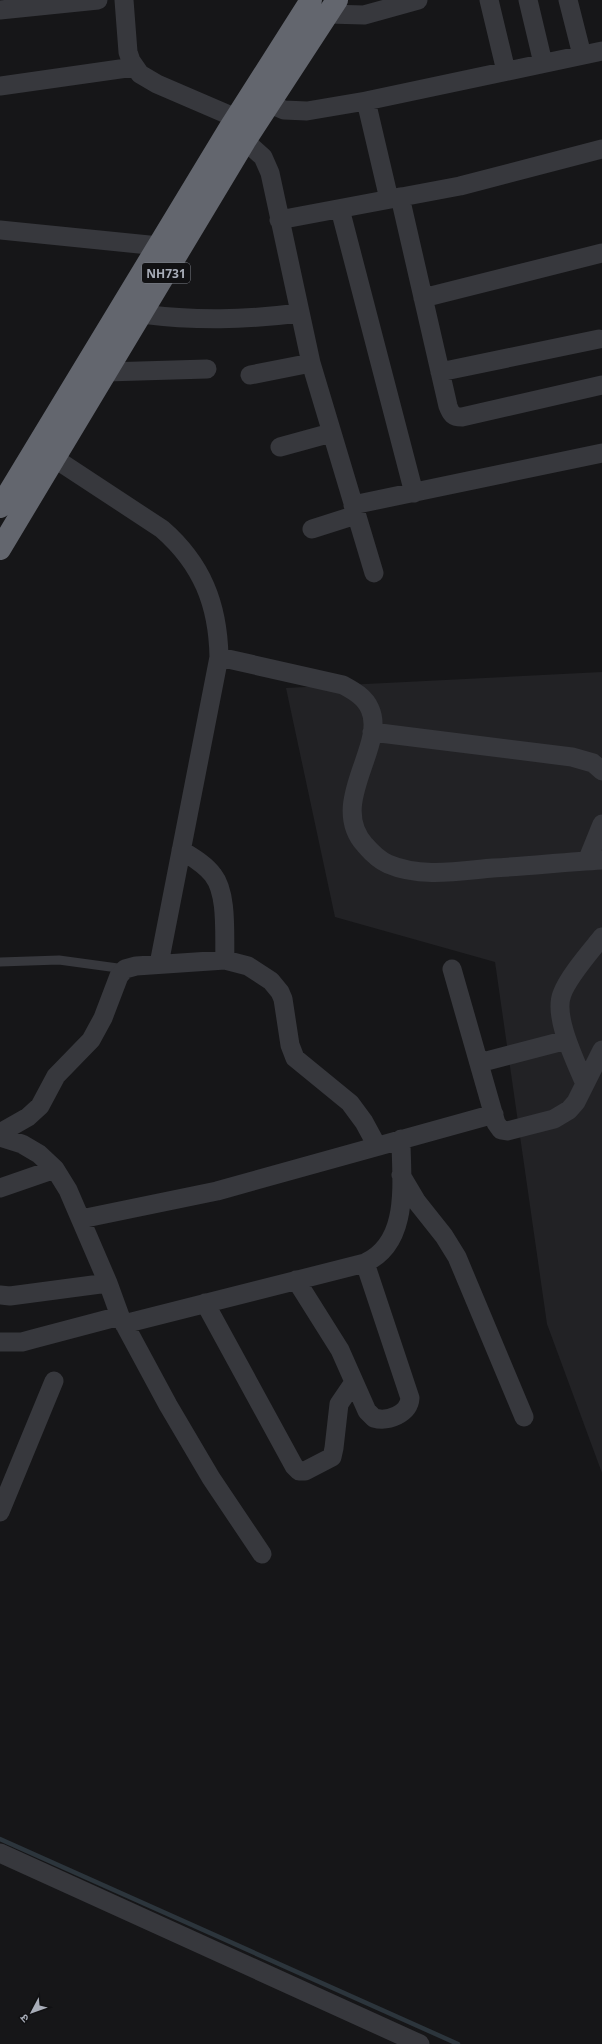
<svg xmlns="http://www.w3.org/2000/svg" width="602" height="2044" viewBox="0 0 602 2044" font-family="'Open Sans','Noto Sans Devanagari',sans-serif">
	<style>
		.built { fill: #222225 }
		.lines { fill: none; stroke-linecap: round; stroke-linejoin: round }
		.stream { stroke: #2c353c; stroke-width: 4.5 }
		.lane { stroke: #37383d; stroke-width: 9 }
		.street { stroke: #37383d; stroke-width: 19 }
		.highway { stroke: #63666e; stroke-width: 22 }
		.labels { text-anchor: middle; dominant-baseline: central; stroke-width: 4; stroke-linejoin: round; paint-order: stroke }
		.shield { fill: #111113; stroke: #7b7e86; stroke-width: 1 }
		.shield-label { font-size: 12px; font-weight: bold; fill: #a8adb8 }
	</style>
	<rect width="100%" height="100%" fill="#161618"/>
	<!-- built -->
	<path class="built" d="M602,672V1473L547,1324L495,962L335,917L286,688Z"/>
	<g class="lines">
		<!-- stream -->
		<path class="stream" d="M0,1839L458,2044"/>
		<!-- lane -->
		<path class="lane" d="M0,962L59,960L125,969"/>
		<!-- street -->
		<path class="street" d="M124,0L128,52L131,61L140,74L157,84L236,118
			M489,0L506,71
			M528,0L543,63
			M568,0L582,55
			M0,10L98,0
			M328,14L364,15L418,0
			M0,86L134,67
			M256,98L284,110L307,111L366,101L602,51
			M366,101L389,199
			M245,141L263,157L270,173L311,363L374,573
			M400,197L448,406C451,414 453,417 462,417L602,385
			M340,209L414,493
			M279,220L460,186L602,149
			M0,230L159,246
			M423,298L602,253
			M141,314C197,321 244,320 300,313
			M106,372L207,369
			M440,372L599,339
			M250,375L311,363
			M280,447L331,433
			M54,458L162,529C202,564 218,604 219,657L159,964
			M353,505L602,453
			M312,529L356,515
			M219,657L343,685C354,691 365,697 370,709C387,746 327,803 365,845C371,852 379,860 388,864C420,878 459,871 493,868C529,866 566,862 602,860
			M372,732L572,757L593,763L602,771
			M181,850C192,857 205,864 213,875C228,894 224,936 225,960
			M587,861L602,824
			M452,969L496,1123L501,1130L507,1131L554,1119L569,1110L576,1102L602,1050
			M479,1063L567,1040
			M585,1084C576,1062 553,1017 562,994C568,977 590,952 602,937
			M0,1133L28,1117L40,1106L56,1076L91,1040L103,1018L119,976L125,969L136,966L225,960L248,966L271,981L280,992L283,999L290,1045L295,1058L350,1103L364,1122L377,1146
			M0,1137L22,1144L39,1154L55,1169L68,1190L108,1283L120,1316L168,1405L211,1478L262,1554
			M401,1175L417,1202L444,1236L457,1257L524,1417
			M0,1188L55,1169
			M81,1219L217,1191L494,1114
			M296,1280L340,1350L367,1411L374,1418C388,1422 409,1414 410,1398L365,1263
			M0,1295L10,1296L108,1283
			M205,1303L294,1466L299,1471H305L332,1457L334,1448L339,1404L354,1382
			M124,1324L365,1263C411,1242 401,1180 401,1139
			M0,1342H22L33,1339L120,1316
			M0,1512L54,1381
			M0,1853L420,2044"/>
		<!-- highway -->
		<path class="highway" d="M0,507L229,129L311,0
			M0,549L245,141L337,0"/>
	</g>
	<g class="labels">
		<!-- shield labels -->
		<rect class="shield" x="142" y="263" width="48" height="20" rx="3"/>
		<g class="shield-label">
			<text x="166" y="273">NH731</text>
		</g>
	</g>
	<!-- north arrow -->
	<g transform="translate(32 2012) rotate(229)" stroke="#111113" stroke-width="3" paint-order="stroke">
	<path d="M0-3L7 15L0 10L-7 15Z" fill="#a8adb8"/>
	<text y="-6" font-size="11" font-weight="bold" text-anchor="middle" fill="#a8adb8">उ</text>
	</g>
</svg>
